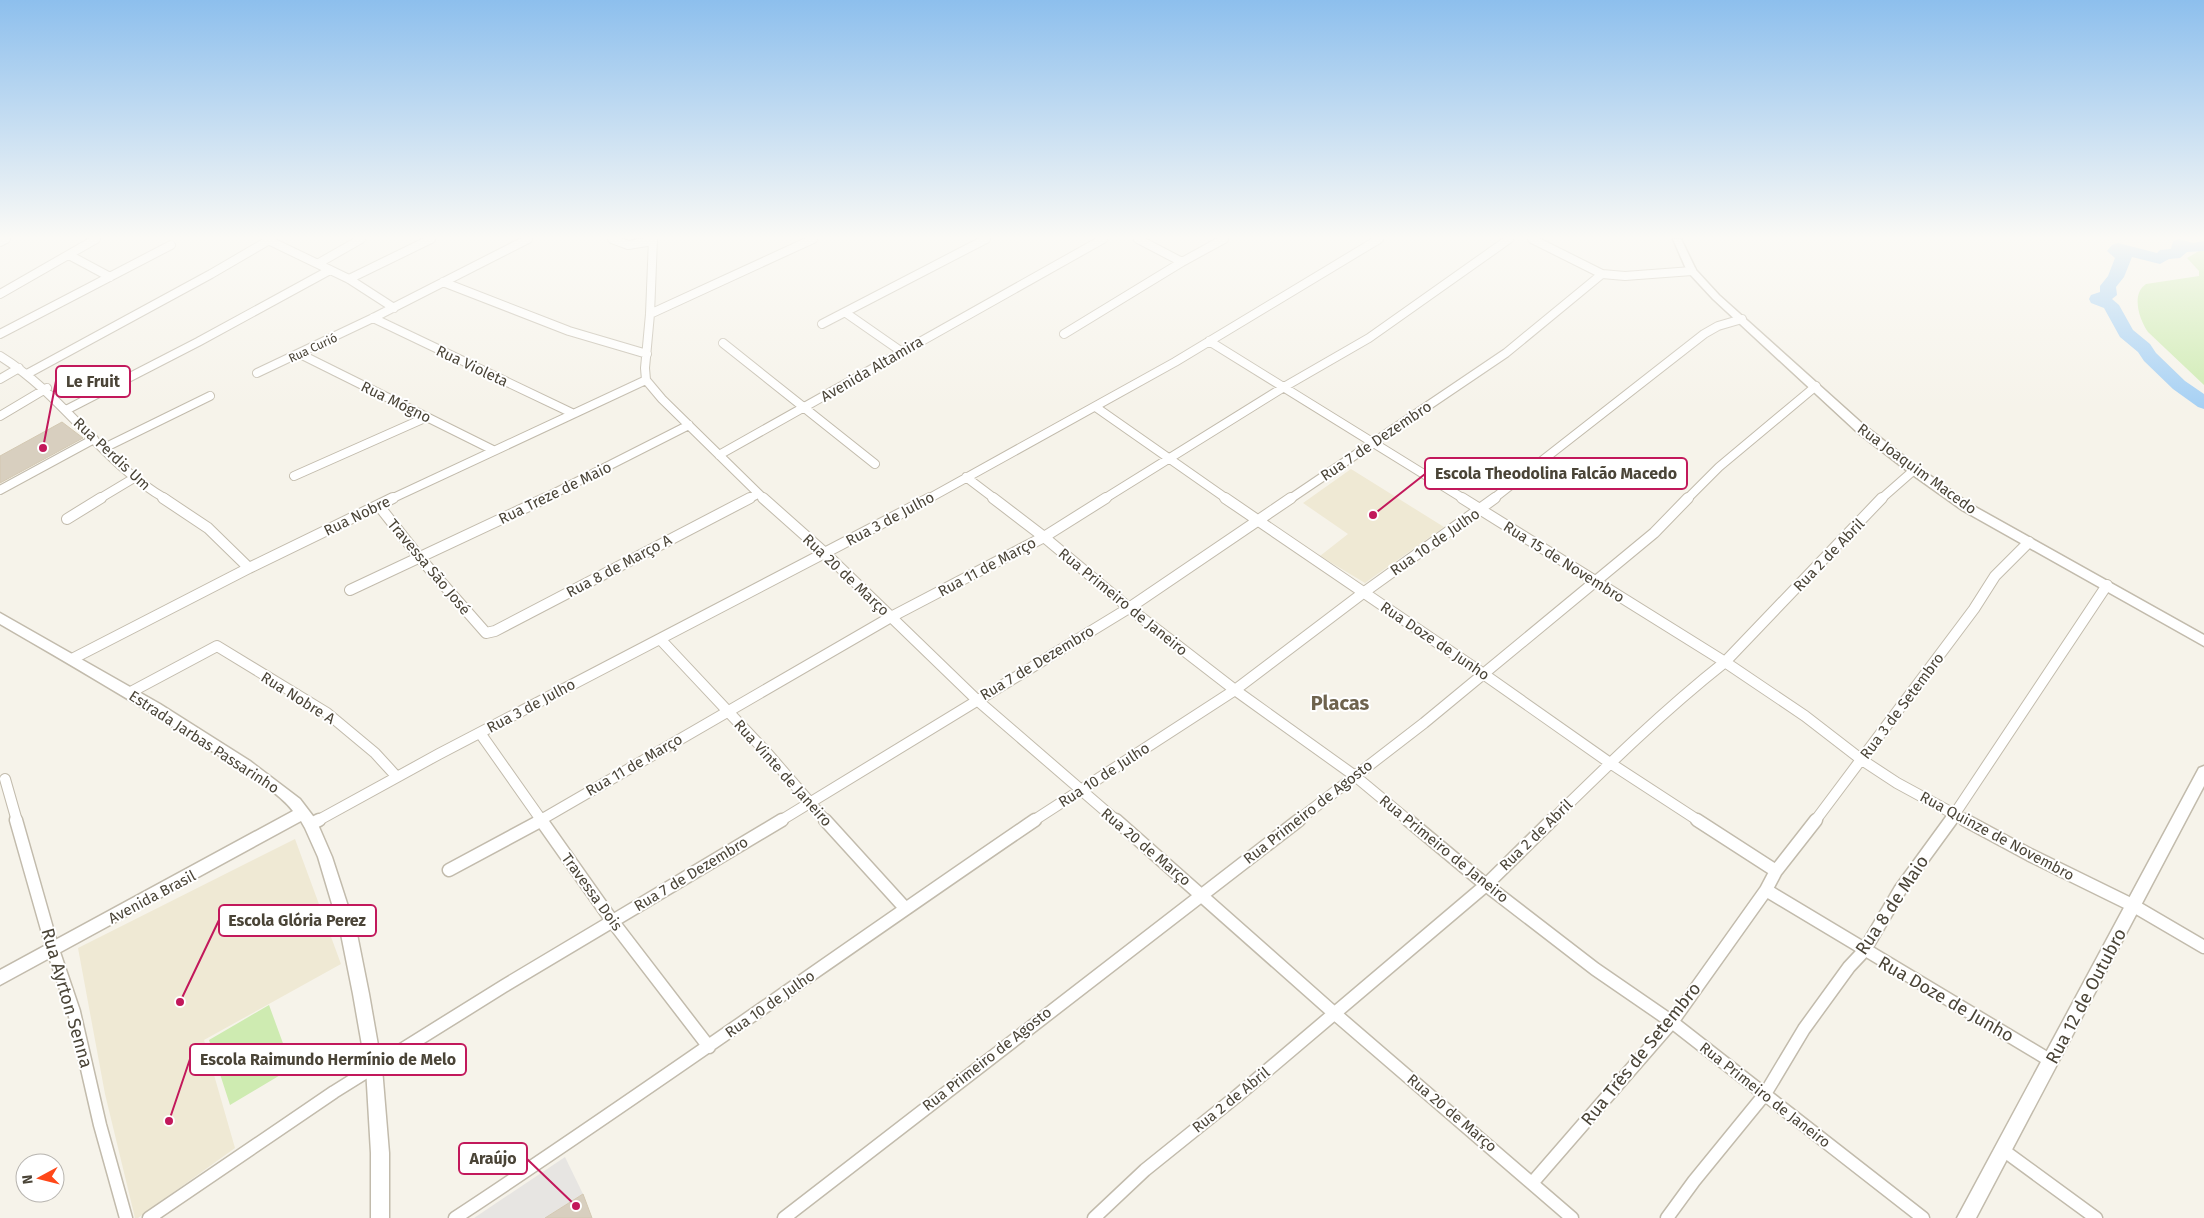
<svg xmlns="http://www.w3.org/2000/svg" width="2204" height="1218" viewBox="0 0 2204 1218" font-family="'Fira Sans',sans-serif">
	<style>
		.education { fill: #efe9d4 }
		.green { fill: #ceebb1 }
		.parking { fill: #e7e5e2 }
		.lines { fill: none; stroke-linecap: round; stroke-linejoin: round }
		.river { fill: #a5d0f4; fill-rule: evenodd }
		.building { fill: #d8cfbf; stroke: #d3c8b2 }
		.minor-far2-casing { stroke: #c2bbac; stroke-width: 10 }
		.minor-far1-casing { stroke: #c2bbac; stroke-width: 12 }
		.minor-casing { stroke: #c2bbac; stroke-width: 15 }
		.tertiary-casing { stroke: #c2bbac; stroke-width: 3 }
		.minor-far2 { stroke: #fff; stroke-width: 8 }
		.minor-far1 { stroke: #fff; stroke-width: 10 }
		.minor { stroke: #fff; stroke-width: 12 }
		.tertiary { fill: #fff; fill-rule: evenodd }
		.labels { text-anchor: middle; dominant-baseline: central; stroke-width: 4; stroke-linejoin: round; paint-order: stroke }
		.far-street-label { font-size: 12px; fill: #4a4437; stroke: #fff }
		.street-label { font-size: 15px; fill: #4a4437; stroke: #fff }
		.near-street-label { font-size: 18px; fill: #4a4437; stroke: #fff }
		.district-label { font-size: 20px; font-weight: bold; fill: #6e634e; stroke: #fff }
		.leader { fill: none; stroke: #c2185b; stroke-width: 2 }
		.callout-dot { fill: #c2185b; stroke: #fff; stroke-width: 2 }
		.callout { fill: #fff; stroke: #c2185b; stroke-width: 2 }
		.callout-label { font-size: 16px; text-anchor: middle; font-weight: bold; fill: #4a4437 }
	</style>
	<rect width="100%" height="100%" fill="#f6f3ea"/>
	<!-- education -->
	<path class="education" d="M1351,469L1444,527L1365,583L1320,556L1348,534L1303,503Z
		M295,839L341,964L204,1040L235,1148L138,1218H135L105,1094L78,948Z"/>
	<!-- green -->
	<path class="green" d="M2204,248V385L2148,332C2139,319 2131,294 2146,284L2199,276V271L2187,258Z
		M269,1005L292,1068L230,1105L209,1040Z"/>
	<!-- parking -->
	<path class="parking" d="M565,1157L583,1194L545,1218H474Z"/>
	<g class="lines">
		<!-- river -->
		<path class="river" d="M2179,239L2193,243L2204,241V251L2187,252L2180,258L2169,259L2160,264L2132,257L2124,277L2116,287L2117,295L2112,299L2119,305L2133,330L2150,344L2156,353L2185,381L2204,394V409L2198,407L2173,389L2144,361L2138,352L2120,337L2104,308L2091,303L2089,299L2091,295L2100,292V286L2108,276L2115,258L2107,251L2112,245L2118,243L2157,253L2160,250L2171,249L2173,241Z"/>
	</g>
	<!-- building -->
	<path class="building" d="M62,422L83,438L0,483V456Z
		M583,1194L592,1218H545Z"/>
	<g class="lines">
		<!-- minor-far2 casing -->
		<g class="minor-far2-casing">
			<path id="minor-far2" d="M266,239L349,279L394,308
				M612,239L628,245L653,241
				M1138,239L1182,262
				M1532,239L1602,274L1625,276L1692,271
				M0,242L6,239
				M69,255L110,277
				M319,263L361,239
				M349,279L431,239
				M443,282L569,331L647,354
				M0,294L96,239
				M846,313L902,352
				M650,314L813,239
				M373,318L572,413
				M822,324L986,239
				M0,334L171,245
				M1064,334L1182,262L1224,239
				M1209,341L1464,499
				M723,343L875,464
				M300,354L493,450
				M0,356C65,396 101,462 166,499
				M257,373L373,318L528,239
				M27,374L211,274L271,239
				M0,379L19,368
				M646,380L662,399L764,499
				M646,380L645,368L650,314L653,239
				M1097,408L1227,499
				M66,410L198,342L330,270
				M0,416L47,388
				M104,448L210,396
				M719,455L1103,239
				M294,476L427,417
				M966,477L995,499
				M0,490L94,439
				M99,499L134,478
				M391,499L646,380
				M543,499L689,425
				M748,499L758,494
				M928,499L1175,362L1379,239
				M1104,499L1284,387L1369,338L1509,239
				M1290,499L1506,353L1602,274
				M1493,499L1704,334L1718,326L1742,319
				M1687,499L1719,467L1816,386
				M1881,499L1914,470"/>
		</g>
		<!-- minor-far1 casing -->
		<g class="minor-far1-casing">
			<path id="minor-far1" d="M163,498L208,528L249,568
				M763,498L826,554L977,700L1117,821
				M993,498L1044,537L1129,608L1235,690L1355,776L1409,821
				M1225,498L1482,673L1610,763L1699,821
				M1462,498L1725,662L1805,716L1862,760L1897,783L1967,821
				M379,506L420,558L486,633L495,631L750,498
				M67,519L101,498
				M350,590L546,498
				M660,639L768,754L826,821
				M72,659L249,568L393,498
				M129,693L217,646L327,713L375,753L396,776
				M480,733L542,821
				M5,779L17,821
				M317,821L439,754L930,498
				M539,821L891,617L1044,537L1106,498
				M780,821L1129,608L1291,498
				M1033,821L1235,690L1363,593L1495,498
				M1297,821L1424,723L1654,533L1688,498
				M1551,821C1607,766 1663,711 1725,662L1882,498
				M1815,821L1974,609L1995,576L2029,542
				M1950,821L2107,585"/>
		</g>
		<!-- minor casing -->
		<g class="minor-casing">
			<path id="minor" d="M16,820L53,950L74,1012L100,1125L126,1218
				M541,820L613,922L709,1047
				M825,820L905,908
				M1116,820L1334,1013L1572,1218
				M1408,820L1486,885L1595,969L1672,1022L1923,1218
				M1697,820L1776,871
				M1965,820L2030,855L2134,906L2204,947
				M311,824L319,820
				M449,870L542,820
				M1766,890L2051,1061
				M2003,1150L2096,1218
				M1533,1182L1672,1022L1766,890L1776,871L1816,820
				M149,1218L334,1092L504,986L782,820
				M455,1218C651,1089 841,952 1035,820
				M784,1218L1299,820
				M1094,1218L1145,1170L1237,1096L1486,885L1552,820
				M1667,1218L1694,1181L1765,1094L1804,1029L1849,967L1864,951L1900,890L1951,820"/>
		</g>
		<!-- tertiary casing -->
		<g class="tertiary-casing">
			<path id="tertiary" d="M1673,239H1681L1696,270L1719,295L1865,426L1918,467L1970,504L2204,635V646L1962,510L1910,473L1857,432L1713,299L1687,271Z
				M0,613L160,704L250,761L300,799L316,820L332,857L357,934L369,994L382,1068L389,1153V1218H371V1153L366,1068L353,994L341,934L318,857L305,828L301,821L0,985V970L293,811C276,789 234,765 210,750C141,706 71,665 0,624Z
				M2204,766V786L1976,1218H1957L2199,768Z"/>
		</g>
		<!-- minor-far2 -->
		<use href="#minor-far2" class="minor-far2"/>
		<!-- minor-far1 -->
		<use href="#minor-far1" class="minor-far1"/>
		<!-- minor -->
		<use href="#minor" class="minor"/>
		<!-- tertiary -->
		<use href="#tertiary" class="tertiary"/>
	</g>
	<!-- sky -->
	<linearGradient id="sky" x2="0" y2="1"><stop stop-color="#8dbfed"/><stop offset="0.58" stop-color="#fbfaf6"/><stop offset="1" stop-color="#fbfaf6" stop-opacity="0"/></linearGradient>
	<rect width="2204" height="409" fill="url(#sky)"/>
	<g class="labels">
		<!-- far-street labels -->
		<g class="far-street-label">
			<text transform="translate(313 348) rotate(-25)">Rua Curió</text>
		</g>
		<!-- street labels -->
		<g class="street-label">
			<text transform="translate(472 366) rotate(25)">Rua Violeta</text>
			<text transform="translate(872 369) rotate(-30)">Avenida Altamira</text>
			<text transform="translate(396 402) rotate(26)">Rua Mógno</text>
			<text transform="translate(1376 441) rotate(-34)">Rua 7 de Dezembro</text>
			<text transform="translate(112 454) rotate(43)">Rua Perdis Um</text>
			<text transform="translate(1917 469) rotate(36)">Rua Joaquim Macedo</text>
			<text transform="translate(555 493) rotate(-26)">Rua Treze de Maio</text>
			<text transform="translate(357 516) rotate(-26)">Rua Nobre</text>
			<text transform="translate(890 519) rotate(-28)">Rua 3 de Julho</text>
			<text transform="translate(1435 542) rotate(-35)">Rua 10 de Julho</text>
			<text transform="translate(1829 555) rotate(-46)">Rua 2 de Abril</text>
			<text transform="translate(1564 562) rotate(32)">Rua 15 de Novembro</text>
			<text transform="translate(619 566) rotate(-28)">Rua 8 de Março A</text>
			<text transform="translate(429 567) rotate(50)">Travessa São José</text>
			<text transform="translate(987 567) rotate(-28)">Rua 11 de Março</text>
			<text transform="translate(846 575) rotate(43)">Rua 20 de Março</text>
			<text transform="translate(1123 602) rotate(39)">Rua Primeiro de Janeiro</text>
			<text transform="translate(1435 641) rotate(34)">Rua Doze de Junho</text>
			<text transform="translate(1037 663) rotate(-31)">Rua 7 de Dezembro</text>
			<text transform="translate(298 698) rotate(32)">Rua Nobre A</text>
			<text transform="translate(531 706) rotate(-28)">Rua 3 de Julho</text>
			<text transform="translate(1902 706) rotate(-53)">Rua 3 de Setembro</text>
			<text transform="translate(204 742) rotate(33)">Estrada Jarbas Passarinho</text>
			<text transform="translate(634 765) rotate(-30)">Rua 11 de Março</text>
			<text transform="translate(783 773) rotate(48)">Rua Vinte de Janeiro</text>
			<text transform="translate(1104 775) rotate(-33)">Rua 10 de Julho</text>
			<text transform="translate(1308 812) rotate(-38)">Rua Primeiro de Agosto</text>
			<text transform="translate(1536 835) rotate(-44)">Rua 2 de Abril</text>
			<text transform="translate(1997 836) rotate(28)">Rua Quinze de Novembro</text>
			<text transform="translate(1146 847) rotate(40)">Rua 20 de Março</text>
			<text transform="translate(1444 849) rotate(39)">Rua Primeiro de Janeiro</text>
			<text transform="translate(691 874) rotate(-31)">Rua 7 de Dezembro</text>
			<text transform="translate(592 892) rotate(54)">Travessa Dois</text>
			<text transform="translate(152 897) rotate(-28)">Avenida Brasil</text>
			<text transform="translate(770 1004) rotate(-35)">Rua 10 de Julho</text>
			<text transform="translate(987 1059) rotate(-38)">Rua Primeiro de Agosto</text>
			<text transform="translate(1765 1095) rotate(38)">Rua Primeiro de Janeiro</text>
			<text transform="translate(1231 1100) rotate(-39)">Rua 2 de Abril</text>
			<text transform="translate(1452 1113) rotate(40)">Rua 20 de Março</text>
		</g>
		<!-- near-street labels -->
		<g class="near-street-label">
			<text transform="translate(1892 905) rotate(-56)">Rua 8 de Maio</text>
			<text transform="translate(2086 996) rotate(-62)">Rua 12 de Outubro</text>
			<text transform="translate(67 998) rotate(74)">Rua Ayrton Senna</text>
			<text transform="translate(1946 999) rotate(30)">Rua Doze de Junho</text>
			<text transform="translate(1641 1054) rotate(-51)">Rua Três de Setembro</text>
		</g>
		<!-- district labels -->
		<g class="district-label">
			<text x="1340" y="703">Placas</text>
		</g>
	</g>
	<!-- callouts -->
	<path class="leader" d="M43 448L56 381M1373 515L1425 474M180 1002L219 920M169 1121L190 1059M576 1206L527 1159"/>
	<g class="callout-dot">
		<circle cx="43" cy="448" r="5"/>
		<circle cx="1373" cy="515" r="5"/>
		<circle cx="180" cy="1002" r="5"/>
		<circle cx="169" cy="1121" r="5"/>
		<circle cx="576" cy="1206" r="5"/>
	</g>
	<g class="callout">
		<rect x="56" y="366" width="74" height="31" rx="5"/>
		<rect x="1425" y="458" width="262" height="31" rx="5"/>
		<rect x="219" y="905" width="157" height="31" rx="5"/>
		<rect x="190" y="1044" width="276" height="31" rx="5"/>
		<rect x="459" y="1143" width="68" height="31" rx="5"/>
	</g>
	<g class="callout-label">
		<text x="93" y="387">Le Fruit</text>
		<text x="1556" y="479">Escola Theodolina Falcão Macedo</text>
		<text x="297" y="926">Escola Glória Perez</text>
		<text x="328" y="1065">Escola Raimundo Hermínio de Melo</text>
		<text x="493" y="1164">Araújo</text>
	</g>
	<!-- north arrow -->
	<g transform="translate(40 1178) rotate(263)"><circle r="24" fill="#ffffff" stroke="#b7b4af"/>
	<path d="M0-4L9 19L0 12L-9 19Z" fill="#ff4718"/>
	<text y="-8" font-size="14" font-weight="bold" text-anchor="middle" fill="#4a4437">N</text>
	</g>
</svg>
